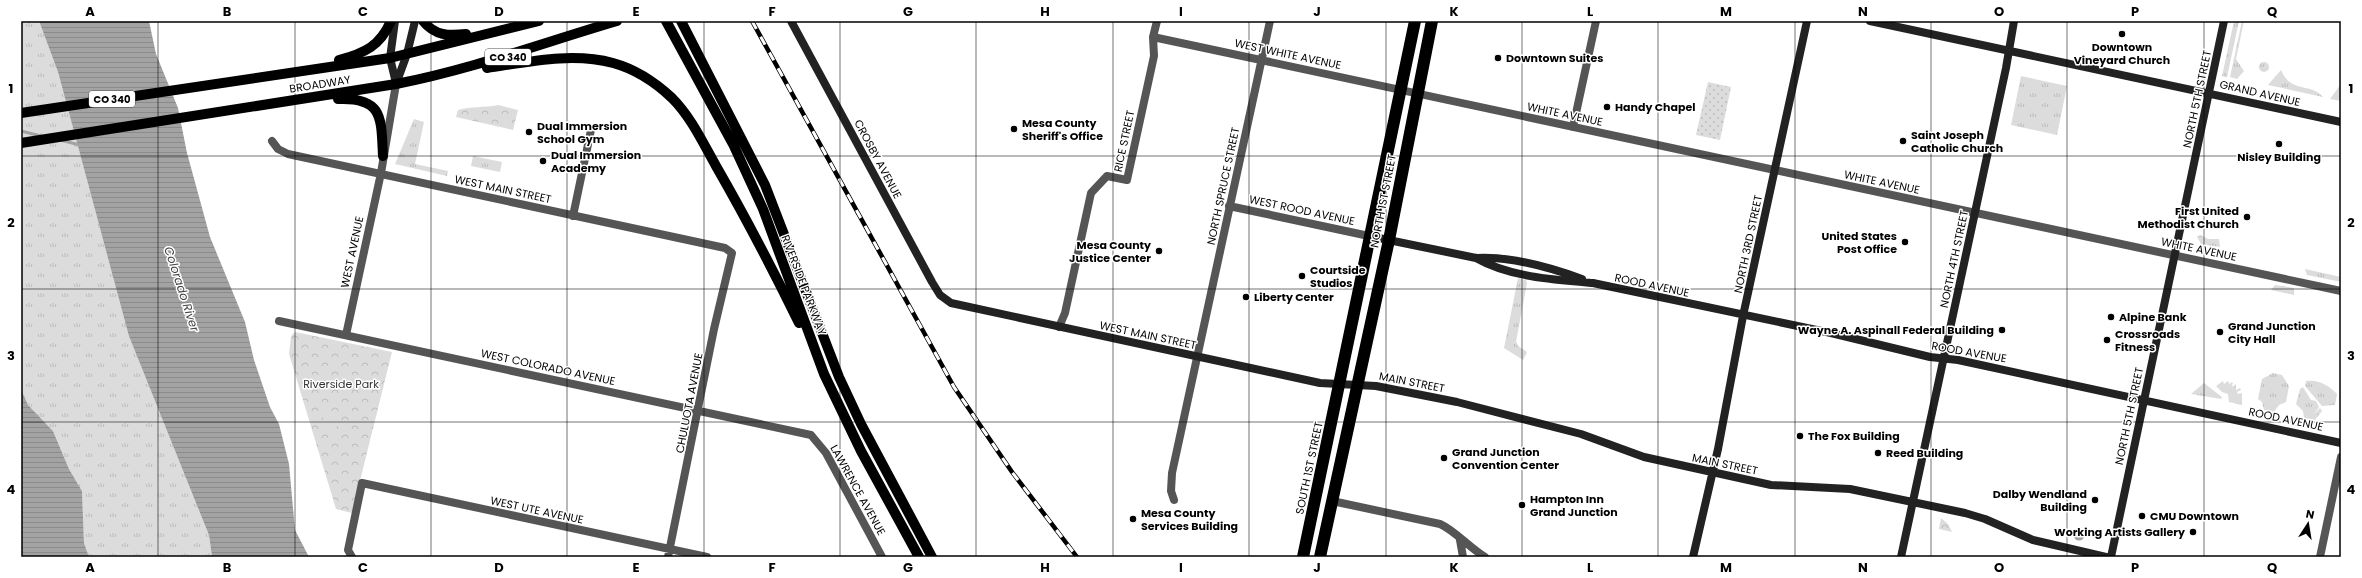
<svg xmlns="http://www.w3.org/2000/svg" width="2362" height="578" viewBox="0 0 2362 578" font-family="Poppins,sans-serif">
	<style>
		.grass { fill: url(#grass-tufts) }
		.forest { fill: url(#forest-crowns) }
		.garden { fill: url(#garden-dots) }
		.pitch { fill: #dcdcdc }
		.water { fill: url(#water-rules) }
		.lines { fill: none; stroke-linecap: round; stroke-linejoin: round }
		.stream { stroke: #a3a3a3; stroke-width: 3 }
		.street { stroke: #555; stroke-width: 8 }
		.secondary { stroke: #222; stroke-width: 8 }
		.primary { stroke: #000; stroke-width: 10 }
		.highway { stroke: #000; stroke-width: 12 }
		.rail-casing { stroke: #000; stroke-width: 4.5 }
		.rail { stroke: #fff; stroke-width: 3; stroke-dasharray: 9; stroke-linecap: butt }
		.grid { fill: none; stroke: #000; stroke-width: 1; stroke-opacity: 0.55 }
		.poi-dot { fill: #000; stroke: #fff; stroke-width: 1.5 }
		.labels { text-anchor: middle; dominant-baseline: central; stroke-width: 3; stroke-linejoin: round; paint-order: stroke }
		.shield { fill: #fff; stroke: #4c4c4c; stroke-width: 1 }
		.shield-label { font-size: 10px; font-weight: bold; fill: #000 }
		.poi-label { font-size: 11px; font-weight: bold; fill: #000; stroke: #fff; text-anchor: start }
		.street-label { font-size: 11px; fill: #000; stroke: #fff }
		.park-label { font-size: 11px; fill: #333; stroke: #fff }
		.water-label { font-size: 12px; font-style: italic; fill: #444; stroke: #fff }
		.neatline { fill: none; stroke: #000; stroke-width: 1.5 }
		.grid-label { font-size: 13px; text-anchor: middle; font-weight: bold; fill: #000 }
	</style>
	<defs>
		<pattern id="grass-tufts" width="24" height="20" patternUnits="userSpaceOnUse"><rect width="24" height="20" fill="#dcdcdc"/><path d="M3 7l-1-3M5 7V3M7 7l1-3M15 17l-1-3M17 17v-4M19 17l1-3" fill="none" stroke="#bbb"/></pattern>
		<pattern id="forest-crowns" width="20" height="18" patternUnits="userSpaceOnUse"><rect width="20" height="18" fill="#dcdcdc"/><path d="M2 6a3 3 0 1 1 6 0M12 15a3 3 0 1 1 6 0" fill="none" stroke="#bbb"/></pattern>
		<pattern id="garden-dots" width="8" height="8" patternUnits="userSpaceOnUse"><rect width="8" height="8" fill="#dcdcdc"/><path d="M2 2h.1M6 6h.1" fill="none" stroke="#bbb" stroke-width="1.8" stroke-linecap="round"/></pattern>
		<pattern id="water-rules" width="6" height="5" patternUnits="userSpaceOnUse"><rect width="6" height="5" fill="#a3a3a3"/><path d="M0 2.5h6" fill="none" stroke="#8b8b8b"/></pattern>
	</defs>
	<rect width="100%" height="100%" fill="#fff"/>
	<!-- grass -->
	<path class="grass" d="M21,21H39L58,72L104,242L209,535L212,557H89L84,543L82,491L69,469L53,431L28,405L21,389Z
		M2234,21H2239L2227,77L2222,76Z
		M2242,21H2244L2236,59L2244,71L2237,79L2230,77Z
		M2259 67a5 5 0 1 1 10 0a5 5 0 1 1-10 0Z
		M2281,70C2291,94 2310,82 2323,97L2268,85Z
		M2021,76L2067,86L2057,135L2011,125Z
		M2341,84V101L2330,99Z
		M414,119L424,122L415,164L448,171L447,176L395,164Z
		M473,156L502,162L500,172L471,166Z
		M2200,235L2208,239H2219L2220,247L2201,244L2197,237Z
		M2305,269L2341,277V282L2307,275Z
		M1518,278L1526,280L1527,283L1516,342L1518,346L1527,352L1523,360L1504,348Z
		M2275,285L2294,288V295L2271,290Z
		M2273,373L2282,375L2289,386L2286,402L2279,405L2274,412L2264,410L2262,402L2258,399L2262,379Z
		M2223,381L2224,384L2228,381L2230,385L2231,382L2233,383L2232,385L2233,387L2236,384V390L2240,388L2241,390L2237,392L2238,394L2242,393V405L2229,402L2228,394L2222,392L2216,386Z
		M2306,381C2318,379 2330,386 2337,394L2335,405L2322,406L2305,386Z
		M2204,383L2222,397L2221,399L2191,394Z
		M2303,387L2311,400L2316,401L2319,407L2314,414L2320,408L2322,411L2315,420L2304,418L2303,411L2296,404L2300,389Z"/>
	<!-- forest -->
	<path class="forest" d="M498,105L518,110L513,130L456,117L458,110C472,106 484,108 498,105Z
		M295,332L392,352L352,513L336,509L289,354L291,336Z
		M1941,518L1948,524L1952,532L1939,529Z"/>
	<!-- garden -->
	<path class="garden" d="M1708,82L1731,87L1720,140L1696,135Z"/>
	<!-- pitch -->
	<path class="pitch" d="M323,415H336L337,434H324Z"/>
	<!-- water -->
	<path class="water" d="M39,21H149L156,54L178,108L187,153L210,237L245,322L254,360L270,407L279,424L289,464L295,530L309,557H212L209,535L129,336L58,72Z
		M21,389L28,405L53,431L69,469L82,491L84,543L89,557H21Z
		M2073.5 535a5.5 5.5 0 1 1 11 0a5.5 5.5 0 1 1-11 0Z"/>
	<g class="lines">
		<!-- stream -->
		<path class="stream" d="M21,131L41,136
			M60,140L80,145"/>
		<!-- street -->
		<path class="street" d="M1153,37L2341,291
			M1573,127L1596,21
			M272,141L278,149L288,154L725,248L732,253L714,329L668,557
			M1229,206L1369,236
			M573,216L591,130
			M279,321L811,435L826,453L882,557
			M1059,327L1065,313L1091,193L1107,176L1127,180L1154,56L1153,37L1157,21
			M346,335L381,173L396,84
			M1174,500L1171,491L1172,473L1270,21
			M1332,501L1440,524C1454,530 1470,548 1485,557
			M1460,540L1463,557
			M352,557L348,550L362,483L707,557
			M2320,557L2341,457"/>
		<!-- secondary -->
		<path class="secondary" d="M395,21L390,58L396,83
			M791,21L932,282L940,295L951,303L1320,383L1376,386L1457,402L1581,434L1644,457L1771,485L1850,489L1965,513L1985,519L2033,540L2106,557
			M1870,21L2341,122
			M396,84L407,54L415,21
			M1369,236L1476,258C1511,256 1549,267 1582,279
			M1476,258C1509,277 1555,280 1593,283L1831,333L1930,357L1958,360L2341,443
			M1693,557L1718,449L1743,316L1807,21
			M1901,557L2006,68L2014,21
			M2111,557L2224,21"/>
		<!-- primary -->
		<path class="primary" d="M423,21C435,36 449,36 466,34
			M666,21L733,144L763,209L824,374L861,451L919,557
			M681,21L765,185L839,377L861,424L932,557
			M339,60C365,53 380,46 391,21
			M487,68C528,62 572,52 613,63C635,69 655,82 672,98C691,117 703,143 716,166C746,218 773,270 799,323
			M338,99C384,97 381,119 383,156
			M21,113L390,58L539,21
			M21,143L396,84C473,69 542,43 617,21"/>
		<!-- highway -->
		<path class="highway" d="M1303,557L1415,21
			M1320,557L1389,240L1432,21"/>
		<!-- rail casing -->
		<g class="rail-casing">
			<path id="rail" d="M752,21L954,387L1012,472L1077,557"/>
		</g>
		<!-- rail -->
		<use href="#rail" class="rail"/>
	</g>
	<!-- grid -->
	<path class="grid" d="M158,21V557M295,21V557M431,21V557M567,21V557M704,21V557M840,21V557M976,21V557M1113,21V557M1249,21V557M1386,21V557M1522,21V557M1658,21V557M1795,21V557M1931,21V557M2067,21V557M2204,21V557M21,156H2341M21,289H2341M21,422H2341"/>
	<!-- markers -->
	<g class="poi-dot">
		<circle cx="2122" cy="34" r="4"/>
		<circle cx="1498" cy="58" r="4"/>
		<circle cx="1607" cy="107" r="4"/>
		<circle cx="1014" cy="129" r="4"/>
		<circle cx="529" cy="132" r="4"/>
		<circle cx="1903" cy="141" r="4"/>
		<circle cx="2279" cy="144" r="4"/>
		<circle cx="543" cy="161" r="4"/>
		<circle cx="2247" cy="217" r="4"/>
		<circle cx="1905" cy="242" r="4"/>
		<circle cx="1159" cy="251" r="4"/>
		<circle cx="1302" cy="276" r="4"/>
		<circle cx="1246" cy="297" r="4"/>
		<circle cx="2111" cy="317" r="4"/>
		<circle cx="2002" cy="330" r="4"/>
		<circle cx="2220" cy="332" r="4"/>
		<circle cx="2107" cy="340" r="4"/>
		<circle cx="1800" cy="436" r="4"/>
		<circle cx="1878" cy="453" r="4"/>
		<circle cx="1444" cy="458" r="4"/>
		<circle cx="2095" cy="500" r="4"/>
		<circle cx="1522" cy="505" r="4"/>
		<circle cx="2142" cy="516" r="4"/>
		<circle cx="1133" cy="519" r="4"/>
		<circle cx="2193" cy="532" r="4"/>
	</g>
	<g class="labels">
		<!-- shield labels -->
		<g class="shield">
			<rect x="485" y="49" width="46" height="16" rx="3"/>
			<rect x="89" y="91" width="46" height="16" rx="3"/>
		</g>
		<g class="shield-label">
			<text x="508" y="57">CO 340</text>
			<text x="112" y="99">CO 340</text>
		</g>
		<!-- poi labels -->
		<g class="poi-label">
			<text x="2122" y="47" text-anchor="middle">Downtown<tspan x="2122" dy="13">Vineyard Church</tspan></text>
			<text x="1506" y="58">Downtown Suites</text>
			<text x="1615" y="107">Handy Chapel</text>
			<text x="1022" y="123">Mesa County<tspan x="1022" dy="13">Sheriff's Office</tspan></text>
			<text x="537" y="126">Dual Immersion<tspan x="537" dy="13">School Gym</tspan></text>
			<text x="1911" y="135">Saint Joseph<tspan x="1911" dy="13">Catholic Church</tspan></text>
			<text x="551" y="155">Dual Immersion<tspan x="551" dy="13">Academy</tspan></text>
			<text x="2279" y="157" text-anchor="middle">Nisley Building</text>
			<text x="2239" y="211" text-anchor="end">First United<tspan x="2239" dy="13">Methodist Church</tspan></text>
			<text x="1897" y="236" text-anchor="end">United States<tspan x="1897" dy="13">Post Office</tspan></text>
			<text x="1151" y="245" text-anchor="end">Mesa County<tspan x="1151" dy="13">Justice Center</tspan></text>
			<text x="1310" y="270">Courtside<tspan x="1310" dy="13">Studios</tspan></text>
			<text x="1254" y="297">Liberty Center</text>
			<text x="2119" y="317">Alpine Bank</text>
			<text x="2228" y="326">Grand Junction<tspan x="2228" dy="13">City Hall</tspan></text>
			<text x="1994" y="330" text-anchor="end">Wayne A. Aspinall Federal Building</text>
			<text x="2115" y="334">Crossroads<tspan x="2115" dy="13">Fitness</tspan></text>
			<text x="1808" y="436">The Fox Building</text>
			<text x="1452" y="452">Grand Junction<tspan x="1452" dy="13">Convention Center</tspan></text>
			<text x="1886" y="453">Reed Building</text>
			<text x="2087" y="494" text-anchor="end">Dalby Wendland<tspan x="2087" dy="13">Building</tspan></text>
			<text x="1530" y="499">Hampton Inn<tspan x="1530" dy="13">Grand Junction</tspan></text>
			<text x="1141" y="513">Mesa County<tspan x="1141" dy="13">Services Building</tspan></text>
			<text x="2150" y="516">CMU Downtown</text>
			<text x="2185" y="532" text-anchor="end">Working Artists Gallery</text>
		</g>
		<!-- street labels -->
		<g class="street-label">
			<text transform="translate(1288 54) rotate(12)">WEST WHITE AVENUE</text>
			<text transform="translate(320 84) rotate(-9)">BROADWAY</text>
			<text transform="translate(2260 93) rotate(13)">GRAND AVENUE</text>
			<text transform="translate(2197 99) rotate(-78)">NORTH 5TH STREET</text>
			<text transform="translate(1565 114) rotate(12)">WHITE AVENUE</text>
			<text transform="translate(1124 141) rotate(-78)">RICE STREET</text>
			<text transform="translate(878 159) rotate(62)">CROSBY AVENUE</text>
			<text transform="translate(1882 182) rotate(12)">WHITE AVENUE</text>
			<text transform="translate(1223 186) rotate(-78)">NORTH SPRUCE STREET</text>
			<text transform="translate(503 189) rotate(12)">WEST MAIN STREET</text>
			<text transform="translate(1383 201) rotate(-79)">NORTH 1ST STREET</text>
			<text transform="translate(1302 210) rotate(12)">WEST ROOD AVENUE</text>
			<text transform="translate(1748 244) rotate(-78)">NORTH 3RD STREET</text>
			<text transform="translate(2199 249) rotate(12)">WHITE AVENUE</text>
			<text transform="translate(352 252) rotate(-78)">WEST AVENUE</text>
			<text transform="translate(1954 259) rotate(-78)">NORTH 4TH STREET</text>
			<text transform="translate(804 285) rotate(69)">RIVERSIDE PARKWAY</text>
			<text transform="translate(1652 285) rotate(12)">ROOD AVENUE</text>
			<text transform="translate(1148 335) rotate(12)">WEST MAIN STREET</text>
			<text transform="translate(1969 352) rotate(10)">ROOD AVENUE</text>
			<text transform="translate(548 367) rotate(12)">WEST COLORADO AVENUE</text>
			<text transform="translate(1412 382) rotate(11)">MAIN STREET</text>
			<text transform="translate(689 403) rotate(-79)">CHULUOTA AVENUE</text>
			<text transform="translate(2129 416) rotate(-78)">NORTH 5TH STREET</text>
			<text transform="translate(2286 419) rotate(12)">ROOD AVENUE</text>
			<text transform="translate(1725 464) rotate(12)">MAIN STREET</text>
			<text transform="translate(1309 468) rotate(-78)">SOUTH 1ST STREET</text>
			<text transform="translate(858 490) rotate(61)">LAWRENCE AVENUE</text>
			<text transform="translate(537 510) rotate(12)">WEST UTE AVENUE</text>
		</g>
		<!-- park labels -->
		<g class="park-label">
			<text x="341" y="384">Riverside Park</text>
		</g>
		<!-- water labels -->
		<g class="water-label">
			<text transform="translate(182 289) rotate(72)">Colorado River</text>
		</g>
	</g>
	<!-- border -->
	<rect width="2362" height="578" fill="none" stroke="#ffffff" stroke-width="44"/>
	<!-- north arrow -->
	<g transform="translate(2308 524) rotate(12)" stroke="#ffffff" stroke-width="3" paint-order="stroke">
	<path d="M0-3L7 15L0 10L-7 15Z" fill="#000000"/>
	<text y="-6" font-size="11" font-weight="bold" text-anchor="middle" fill="#000000">N</text>
	</g>
	<rect x="22" y="22" width="2318" height="534" class="neatline"/>
	<g class="grid-label">
		<text x="90" y="16">A</text>
		<text x="227" y="16">B</text>
		<text x="363" y="16">C</text>
		<text x="499" y="16">D</text>
		<text x="636" y="16">E</text>
		<text x="772" y="16">F</text>
		<text x="908" y="16">G</text>
		<text x="1045" y="16">H</text>
		<text x="1181" y="16">I</text>
		<text x="1317" y="16">J</text>
		<text x="1454" y="16">K</text>
		<text x="1590" y="16">L</text>
		<text x="1726" y="16">M</text>
		<text x="1863" y="16">N</text>
		<text x="1999" y="16">O</text>
		<text x="2135" y="16">P</text>
		<text x="2272" y="16">Q</text>
		<text x="11" y="93">1</text>
		<text x="2351" y="93">1</text>
		<text x="11" y="227">2</text>
		<text x="2351" y="227">2</text>
		<text x="11" y="360">3</text>
		<text x="2351" y="360">3</text>
		<text x="11" y="494">4</text>
		<text x="2351" y="494">4</text>
		<text x="90" y="572">A</text>
		<text x="227" y="572">B</text>
		<text x="363" y="572">C</text>
		<text x="499" y="572">D</text>
		<text x="636" y="572">E</text>
		<text x="772" y="572">F</text>
		<text x="908" y="572">G</text>
		<text x="1045" y="572">H</text>
		<text x="1181" y="572">I</text>
		<text x="1317" y="572">J</text>
		<text x="1454" y="572">K</text>
		<text x="1590" y="572">L</text>
		<text x="1726" y="572">M</text>
		<text x="1863" y="572">N</text>
		<text x="1999" y="572">O</text>
		<text x="2135" y="572">P</text>
		<text x="2272" y="572">Q</text>
	</g>
</svg>
